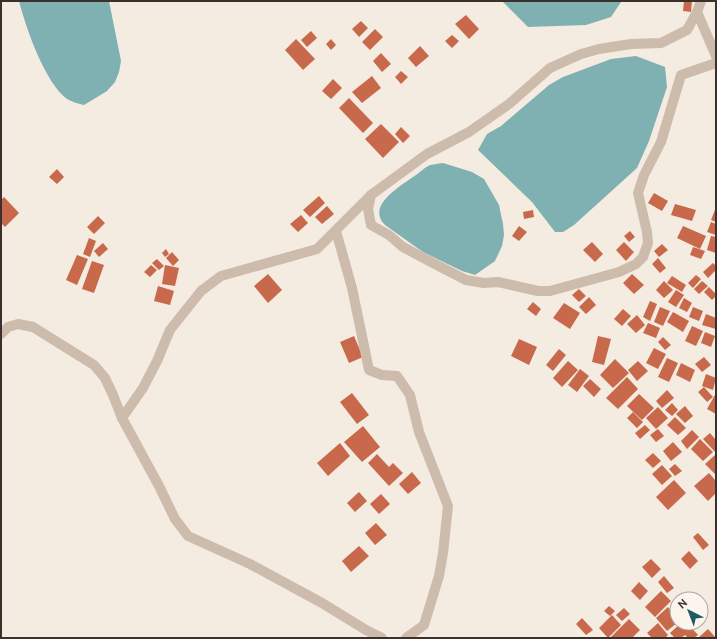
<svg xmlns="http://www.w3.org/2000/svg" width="717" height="639" viewBox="0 0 717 639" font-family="Ubuntu,sans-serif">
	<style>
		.water { fill: #7fb0b2 }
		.building { fill: #c8694b }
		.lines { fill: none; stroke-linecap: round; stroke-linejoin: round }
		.minor { stroke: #cdbbac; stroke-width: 10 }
		.tertiary { stroke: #cdbbac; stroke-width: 10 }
	</style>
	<rect width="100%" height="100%" fill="#f4ebe1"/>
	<!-- water -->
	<path class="water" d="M19,1H109L121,61L119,72L115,82L107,91L84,105C79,104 72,102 67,99C45,83 26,28 19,1Z
		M502,1H621V2L611,17L586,25L528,27Z
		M636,56L665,67L667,87L649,141L637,168L574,225L563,232H555L532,202L478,150L487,134L501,126L549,85L563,77L611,59Z
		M443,163L472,172L484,179L499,205L503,224L504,235L502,246L495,261L475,275L462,271L423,252L385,225C366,206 399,187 413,177C418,174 423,169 428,166C432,164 439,164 443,163Z"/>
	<!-- building -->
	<path class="building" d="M684,1H692L691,12L683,11Z
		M466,15L479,29L469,39L455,24Z
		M361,21L368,28L359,37L352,29Z
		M375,29L383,37L370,50L362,42Z
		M311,31L317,38L307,47L301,40Z
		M452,35L459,41L452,48L445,41Z
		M296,39L315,59L303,70L285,50Z
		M331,39L336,45L331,50L326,44Z
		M420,46L429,56L416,67L408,58Z
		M381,53L391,64L382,72L373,61Z
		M401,71L408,77L401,84L395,77Z
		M372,76L381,88L362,103L352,92Z
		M333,79L342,88L331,99L322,91Z
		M349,98L373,123L363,133L339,108Z
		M381,124L399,142L383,158L365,139Z
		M401,127L410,136L403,143L395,134Z
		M57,169L64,177L57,184L49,177Z
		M654,193L668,201L662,211L648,203Z
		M319,196L325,203L310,217L303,210Z
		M4,197L19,213L5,227L1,223V200Z
		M675,204L696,210L692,221L671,215Z
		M327,206L334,214L322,224L315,217Z
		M716,207V222L711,220Z
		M533,210L534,217L524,219L523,212Z
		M301,215L308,223L298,232L290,224Z
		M98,216L105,223L94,234L87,227Z
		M711,222L716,224V235L707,232Z
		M519,226L527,232L519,241L512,236Z
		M683,226L706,236L700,249L677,238Z
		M630,231L635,237L629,242L624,236Z
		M711,236L716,237V253L707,250Z
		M89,238L96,241L90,257L83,254Z
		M592,242L603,254L595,262L583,250Z
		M624,242L634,252L626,261L616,250Z
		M103,243L108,249L99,257L94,251Z
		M662,244L668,250L659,257L654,251Z
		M693,247L705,251L701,259L690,255Z
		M166,249L169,254L165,257L162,253Z
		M172,252L179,260L173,266L166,258Z
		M77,255L88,259L77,285L66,280Z
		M658,258L666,268L660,273L652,264Z
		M157,259L164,266L159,270L152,263Z
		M92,261L104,265L94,293L82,289Z
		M713,263L716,266V270L708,278L703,272Z
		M151,265L157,270L150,277L144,272Z
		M165,265L179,268L175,286L162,284Z
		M268,274L282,290L268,303L254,286Z
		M632,274L644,285L634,294L623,283Z
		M696,275L701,279L693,288L688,283Z
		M672,276L686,285L682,292L667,283Z
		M664,281L673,290L664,298L656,290Z
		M702,281L708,286L699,294L694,289Z
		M158,286L174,291L170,305L154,301Z
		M709,287L716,294V296L712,300L704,292Z
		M579,289L586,296L579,302L572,295Z
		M676,290L684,295L676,307L668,302Z
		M589,297L596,305L586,314L579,307Z
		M684,298L692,303L687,312L679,308Z
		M650,301L657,304L650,321L643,317Z
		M533,302L541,309L536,316L527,309Z
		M564,303L580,313L570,329L553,318Z
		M660,307L670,311L663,326L654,322Z
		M693,307L703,311L699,321L689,317Z
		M623,309L631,316L622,326L614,319Z
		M673,312L689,321L683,332L667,322Z
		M706,314L716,318V329L702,325Z
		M637,315L645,325L636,333L627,324Z
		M648,323L660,328L656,338L643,333Z
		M692,326L703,331L696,346L685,341Z
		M705,332L715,336L711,347L701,343Z
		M354,336L363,357L349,363L340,342Z
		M598,336L611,339L604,365L592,362Z
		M663,337L671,345L665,350L658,342Z
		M519,339L537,347L529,365L511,356Z
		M654,348L666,354L658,369L646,363Z
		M559,349L566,355L553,371L546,365Z
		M704,357L711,365L702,372L695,364Z
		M667,358L678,363L669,382L658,377Z
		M615,359L629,373L613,388L600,375Z
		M568,361L578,370L562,387L553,378Z
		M638,361L648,371L637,381L628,370Z
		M681,363L695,370L690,382L676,375Z
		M580,369L589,376L577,392L568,385Z
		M706,374L716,378L713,390L702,386Z
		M627,377L638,389L618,409L606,398Z
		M590,379L601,389L594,397L583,386Z
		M704,387L713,397L707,402L698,392Z
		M667,390L674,398L662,408L656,401Z
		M352,393L369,415L357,424L340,402Z
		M716,393V414L707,409Z
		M639,394L654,408L642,420L627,406Z
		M672,403L678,410L672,416L665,410Z
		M685,406L693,416L685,423L676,414Z
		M658,407L668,418L656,429L646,418Z
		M633,412L643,422L637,428L627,418Z
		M675,417L686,428L678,435L667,425Z
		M645,425L650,430L640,439L635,433Z
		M363,426L380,447L362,462L344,442Z
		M658,429L664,436L656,442L650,435Z
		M692,430L699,437L687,449L681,441Z
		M710,433L716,440V453L703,439Z
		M700,439L713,452L703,461L691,449Z
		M673,442L682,452L671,461L663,451Z
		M340,443L350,456L328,476L317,463Z
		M653,453L661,461L653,468L645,460Z
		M377,454L389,467L393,463L403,473L389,486L368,463Z
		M715,455L716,456V475L705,464Z
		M675,464L682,471L675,476L669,469Z
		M662,465L672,476L662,485L652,474Z
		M412,472L421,483L408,494L399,484Z
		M709,473L716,481V493L708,501L694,486Z
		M674,480L686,493L668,510L656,497Z
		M359,492L367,501L355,512L347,503Z
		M381,494L390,504L379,514L370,504Z
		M376,523L387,535L375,545L365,533Z
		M698,533L709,545L703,550L693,537Z
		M359,546L369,556L351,572L342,561Z
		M689,551L698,561L690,569L681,559Z
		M651,559L661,569L652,578L642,567Z
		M664,576L674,588L667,593L658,582Z
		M639,582L648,591L640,600L631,591Z
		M661,591L671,601L655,617L645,607Z
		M609,606L615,611L610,616L604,611Z
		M668,607L677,618V623L667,631L656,618Z
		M624,608L630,614L622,621L616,615Z
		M612,615L621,625L608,638L599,628Z
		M582,618L593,630L586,635L576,624Z
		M629,619L640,630L632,638H612L611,637Z
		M658,623L668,635L665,638H652L647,633Z
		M681,623H687L698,635L694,638H688L685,635L681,638H675L670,633Z
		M708,629L716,638H698Z"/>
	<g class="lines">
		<!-- minor -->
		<path class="minor" d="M697,12L716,56
			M371,195L368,209L371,225L389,235L403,247L433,263L466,280L484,283L498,282L538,291H550L619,272L636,264L643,257L648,243L647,232L638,193L644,175L661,142L681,75L716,63
			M336,231L352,288L369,370L382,375L397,376L410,395L419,432L448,506L443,553L439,576L424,625L406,638
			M122,418L159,486L175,519L188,536L250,564L322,603L366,630L382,638"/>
		<!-- tertiary -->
		<path class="tertiary" d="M1,334L8,327L18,324L33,327L94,365L105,378L113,395L122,418
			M122,418L143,388L157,361L170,330L201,291L221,276L317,249L371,195L427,154L469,132L509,104L550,68L581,54L599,49L631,44L661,43L687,30L697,12L701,1"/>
	</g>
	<!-- border -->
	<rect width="717" height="639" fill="none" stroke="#3b302b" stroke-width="4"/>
	<!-- north arrow -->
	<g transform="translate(689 611) rotate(318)"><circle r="19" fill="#fbf5ee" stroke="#aea6a0"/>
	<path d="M0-3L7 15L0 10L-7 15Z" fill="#1f5a5e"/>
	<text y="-6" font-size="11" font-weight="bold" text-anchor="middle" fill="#3b302b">N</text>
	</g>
</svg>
